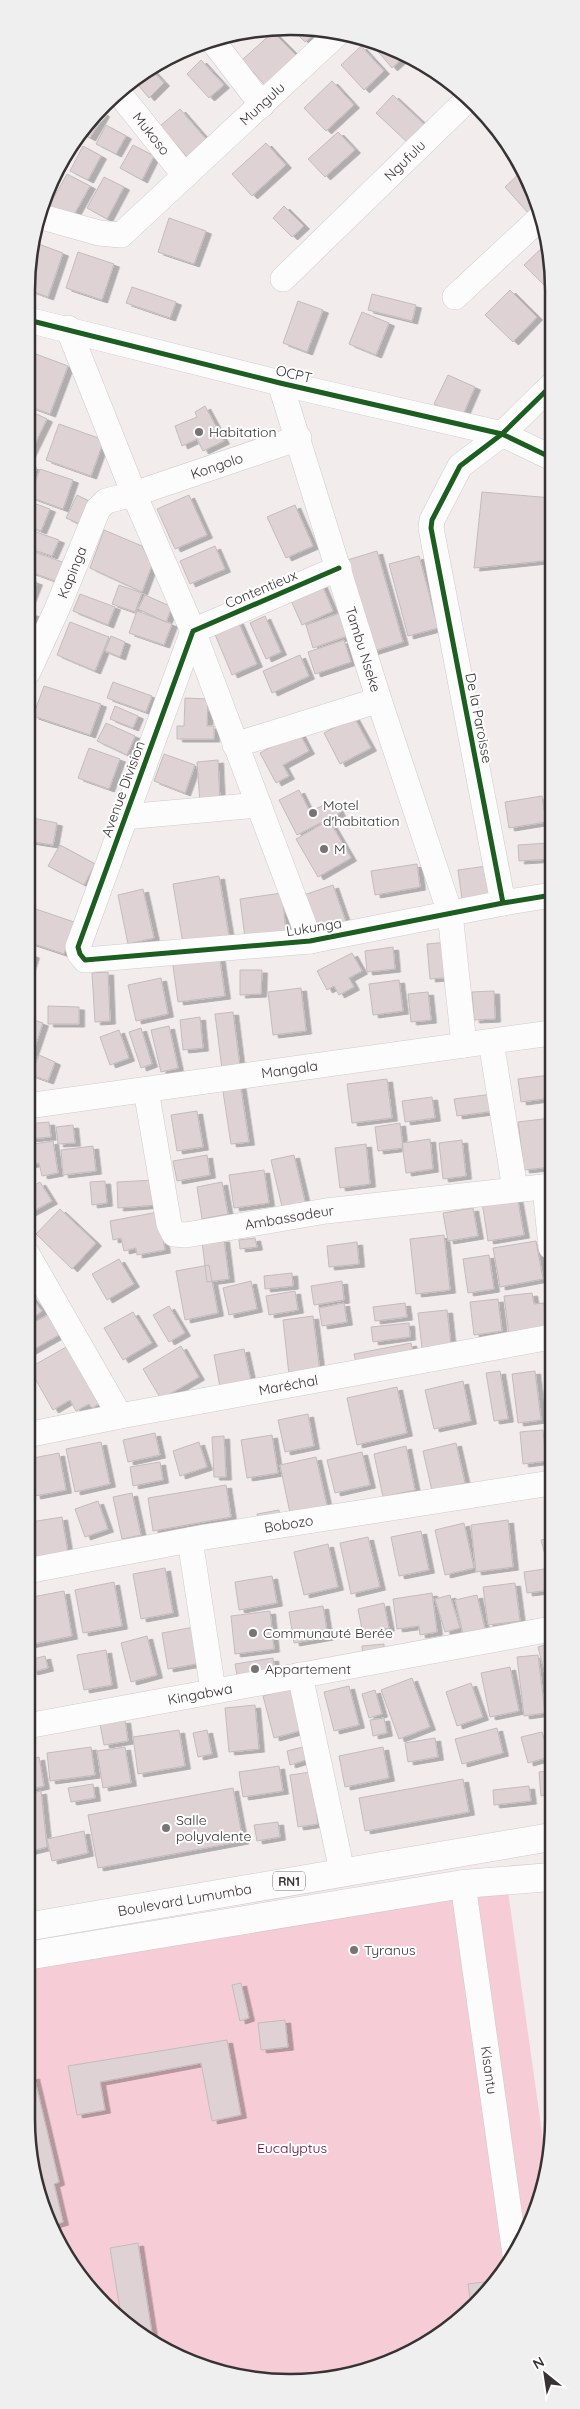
<svg xmlns="http://www.w3.org/2000/svg" width="580" height="2409" viewBox="0 0 580 2409" font-family="Quicksand,sans-serif">
	<style>
		.green { fill: #f6ccd6 }
		.building { fill: #ded2d5; stroke: #c2bcbd; filter: url(#shadow) }
		.lines { fill: none; stroke-linecap: round; stroke-linejoin: round }
		.minor-casing { stroke: #cfcacb; stroke-width: 26 }
		.highway-casing { stroke: #cfcacb; stroke-width: 29 }
		.minor { stroke: #fdfcfc; stroke-width: 25 }
		.highway { stroke: #fdfcfc; stroke-width: 28 }
		.cycleway-casing { stroke: #fff; stroke-width: 8 }
		.cycleway { stroke: #1b5e20; stroke-width: 5 }
		.poi-dot { fill: #787374; stroke: #fff; stroke-width: 2 }
		.labels { text-anchor: middle; dominant-baseline: central; stroke-width: 4; stroke-linejoin: round; paint-order: stroke }
		.shield { fill: #fff; stroke: #737070; stroke-width: 1 }
		.shield-label { font-size: 12px; font-weight: bold; fill: #373233 }
		.street-label { font-size: 14px; fill: #373233; stroke: #fff }
		.poi-label { font-size: 14px; fill: #373233; stroke: #fff; text-anchor: start }
		.park-label { font-size: 14px; fill: #64022e; stroke: #fff }
		.rim { fill: none; stroke: #373233; stroke-width: 2.5 }
	</style>
	<defs>
		<filter id="shadow"><feDropShadow dx="5.5" dy="3" stdDeviation="0" flood-color="#0004"/></filter>
	</defs>
	<rect width="100%" height="100%" fill="#f2eced"/>
	<!-- green -->
	<path class="green" d="M506,1877L547,2168L519,2251L451,2328L359,2374L272,2382L174,2356L92,2293L46,2220L26,2119V1956Z"/>
	<!-- building -->
	<path class="building" d="M320,29L305,42L294,31Z
		M273,32L297,56L265,85L242,60Z
		M370,42L399,51L404,57L392,68Z
		M361,46L384,71L364,90L341,65Z
		M201,60L224,85L209,98L187,74Z
		M152,70L164,83L149,98L133,79Z
		M431,71L457,90L453,94L429,73Z
		M332,81L354,105L326,131L304,108Z
		M393,95L425,125L408,143L376,113Z
		M180,109L207,140L187,157L160,126Z
		M102,112L104,114L90,138L83,134Z
		M106,125L126,136L116,154L96,144Z
		M338,132L355,150L325,177L308,159Z
		M266,143L286,165L252,196L232,174Z
		M133,145L154,156L142,180L120,168Z
		M83,146L101,156L88,180L70,171Z
		M522,171L528,178L537,207L529,214L505,187Z
		M67,174L90,186L71,220L48,208Z
		M104,177L124,187L107,219L87,208Z
		M284,206L304,226L292,237L273,218Z
		M169,218L206,231L194,264L158,252Z
		M33,242L63,253L48,297L29,290V255Z
		M546,244L552,256V293L524,265Z
		M78,252L114,264L102,300L66,288Z
		M132,287L176,302L170,318L126,303Z
		M510,290L537,317L513,342L485,315Z
		M372,294L416,305L412,321L368,310Z
		M298,301L323,310L307,352L283,343Z
		M362,312L389,323L376,355L349,344Z
		M28,351L68,366L50,414L28,406Z
		M448,375L475,387L462,417L434,404Z
		M205,406L224,441L203,451L197,439L182,446L175,426L197,417L195,412Z
		M28,410L47,419L29,456H28Z
		M59,424L104,440L91,476L46,460Z
		M28,465L37,468L28,489Z
		M40,469L73,480L63,509L30,497Z
		M482,492L552,498V560L474,568Z
		M77,495L91,502L80,524L66,518Z
		M189,495L207,535L175,549L157,509Z
		M28,501L50,509L41,531L28,526Z
		M295,505L313,546L286,558L267,517Z
		M28,529L59,540L52,556L28,548Z
		M104,530L142,546L152,565L142,592L90,568Z
		M215,546L225,569L190,584L180,561Z
		M32,551L65,563L58,582L28,571V562Z
		M377,551L403,642L371,652L344,561Z
		M419,556L438,628L408,636L389,564Z
		M28,579L37,582L30,600L28,599Z
		M320,580L333,611L302,625L288,594Z
		M119,585L142,593L135,612L112,604Z
		M80,594L115,607L108,625L73,611Z
		M145,595L172,607L166,622L138,609Z
		M137,611L172,624L164,645L129,633Z
		M28,612L35,614L28,632Z
		M343,612L350,635L313,648L306,625Z
		M265,616L281,652L266,659L250,623Z
		M238,621L257,664L232,675L214,632Z
		M70,622L109,637L95,671L57,655Z
		M111,636L125,642L120,657L105,651Z
		M344,640L351,662L315,674L308,652Z
		M300,655L309,676L272,693L263,671Z
		M113,682L152,696L146,712L107,698Z
		M44,686L101,704L90,735L33,716Z
		M185,698L208,699L207,726H214V739H177V726H184Z
		M115,706L138,716L133,728L110,719Z
		M354,717L371,748L340,764L324,733Z
		M106,723L135,736L127,755L97,741Z
		M299,732L309,751L283,765L289,776L276,783L260,753Z
		M89,748L120,759L109,789L78,778Z
		M164,754L195,765L185,793L154,781Z
		M218,760L220,802L200,803L197,762Z
		M299,790L310,812L333,800L340,813L297,835L279,800Z
		M542,796L546,822L509,828L505,802Z
		M28,817L57,823L53,845L28,841Z
		M329,820L351,858L318,877L296,839Z
		M549,843L550,859L519,861L518,845Z
		M60,845L95,864L84,885L48,866Z
		M417,864L420,887L375,895L371,871Z
		M487,866L491,896L462,899L458,870Z
		M219,876L229,936L183,944L173,884Z
		M333,885L346,922L316,932L304,895Z
		M143,889L154,938L128,944L118,895Z
		M282,893L286,933L245,938L240,899Z
		M30,907L74,922L64,954L28,942V914Z
		M449,942L452,977L430,979L427,944Z
		M393,947L395,969L367,972L365,951Z
		M28,953L34,955L28,973Z
		M219,953L225,996L178,1002L172,959Z
		M352,953L362,971L349,978L354,987L339,995L334,986L327,990L317,971Z
		M240,970H262L261,994L240,995Z
		M108,972L110,1021L95,1022L92,973Z
		M161,978L168,1014L136,1021L128,985Z
		M399,980L403,1011L373,1015L369,984Z
		M301,988L306,1031L273,1035L268,992Z
		M494,991L495,1019L474,1020L472,992Z
		M428,992L431,1020L411,1022L408,994Z
		M48,1006L79,1007V1024H48Z
		M233,1012L240,1067L222,1069L215,1014Z
		M200,1017L203,1048L183,1050L180,1020Z
		M28,1018L43,1023L28,1067Z
		M169,1026L178,1068L161,1072L151,1030Z
		M141,1028L152,1064L141,1068L129,1032Z
		M119,1030L129,1058L110,1065L100,1037Z
		M39,1055L55,1062L48,1081L31,1075Z
		M550,1075L551,1098L521,1102L518,1079Z
		M387,1079L392,1118L352,1123L347,1084Z
		M240,1082L249,1142L231,1144L222,1085Z
		M493,1094L495,1111L457,1116L454,1099Z
		M432,1097L435,1118L405,1122L402,1101Z
		M197,1111L203,1147L177,1151L171,1115Z
		M551,1118V1167L524,1170L518,1122Z
		M49,1122L51,1137L27,1139V1124Z
		M400,1123L403,1148L378,1151L375,1127Z
		M73,1125L75,1143L58,1144L56,1127Z
		M430,1139L433,1169L406,1173L402,1143Z
		M462,1140L466,1176L443,1179L439,1143Z
		M53,1141L58,1173L42,1176L39,1163L27,1165V1145Z
		M366,1144L370,1184L340,1188L335,1148Z
		M93,1146L96,1171L63,1175L61,1150Z
		M207,1155L210,1175L177,1181L173,1161Z
		M294,1155L307,1210L284,1215L271,1160Z
		M264,1170L269,1203L234,1208L229,1175Z
		M154,1180L156,1205L118,1208L117,1182Z
		M105,1181L107,1203L92,1205L90,1182Z
		M40,1182L52,1201L30,1213L27,1208V1189Z
		M222,1182L228,1214L202,1219L197,1187Z
		M517,1196L524,1235L488,1241L482,1202Z
		M473,1208L478,1236L448,1241L443,1213Z
		M60,1209L96,1243L72,1269L36,1234Z
		M158,1212L165,1250L137,1255L136,1248L124,1251L121,1238L113,1240L110,1221Z
		M444,1235L450,1290L416,1294L410,1239Z
		M255,1238L257,1247L240,1249L239,1240Z
		M224,1239L229,1279L207,1282L202,1241Z
		M536,1241L543,1279L500,1287L493,1248Z
		M357,1242L359,1264L329,1267L327,1246Z
		M489,1255L494,1289L468,1293L463,1259Z
		M119,1259L134,1284L107,1300L92,1274Z
		M209,1265L218,1313L185,1320L176,1271Z
		M292,1273L293,1286L265,1289L264,1276Z
		M251,1281L257,1309L229,1315L223,1288Z
		M342,1281L344,1300L314,1305L311,1286Z
		M295,1291L298,1310L269,1315L266,1296Z
		M27,1292L42,1311L27,1322Z
		M532,1293L534,1304L544,1303L547,1329L509,1335L504,1296Z
		M498,1299L502,1331L474,1335L470,1302Z
		M344,1303L347,1322L322,1326L319,1308Z
		M405,1303L407,1317L375,1321L373,1307Z
		M169,1306L185,1333L169,1342L153,1315Z
		M447,1310L451,1345L422,1348L418,1313Z
		M133,1312L152,1343L123,1360L104,1328Z
		M48,1315L59,1335L27,1353V1326Z
		M313,1316L320,1372L289,1375L283,1320Z
		M409,1323L410,1337L373,1342L371,1327Z
		M75,1342L108,1399L92,1408L89,1404L76,1411L70,1400L53,1410L29,1368Z
		M411,1343L414,1356L357,1368L354,1354Z
		M181,1346L199,1377L161,1399L143,1369Z
		M244,1349L251,1381L220,1387L214,1355Z
		M500,1371L508,1419L494,1421L486,1373Z
		M535,1371L541,1420L518,1423L512,1374Z
		M551,1379V1413H550L546,1380Z
		M463,1381L471,1421L434,1429L425,1390Z
		M397,1387L407,1433L357,1445L347,1398Z
		M308,1414L314,1446L285,1452L278,1420Z
		M543,1430L546,1461L523,1464L520,1432Z
		M155,1433L160,1455L128,1462L123,1440Z
		M272,1435L278,1473L247,1478L241,1440Z
		M224,1436L226,1477H214L212,1437Z
		M101,1442L110,1484L75,1492L66,1449Z
		M199,1442L207,1467L180,1476L173,1451Z
		M456,1443L465,1483L432,1491L423,1451Z
		M406,1446L415,1490L383,1497L374,1454Z
		M362,1452L370,1485L335,1493L327,1460Z
		M59,1453L66,1490L35,1496L28,1459Z
		M316,1457L328,1510L291,1518L280,1465Z
		M160,1462L163,1480L133,1486L130,1467Z
		M226,1485L231,1517L153,1531L148,1498Z
		M132,1493L141,1535L122,1539L113,1497Z
		M98,1501L108,1529L85,1537L75,1509Z
		M279,1510L281,1523L260,1527L257,1514Z
		M62,1517L68,1553L36,1558L31,1522Z
		M508,1520L513,1567L476,1572L471,1525Z
		M464,1523L474,1568L445,1575L435,1530Z
		M421,1531L429,1570L399,1576L391,1537Z
		M368,1537L380,1587L351,1594L340,1543Z
		M551,1538V1561L547,1562L541,1540Z
		M328,1544L338,1587L304,1595L294,1552Z
		M165,1568L173,1613L141,1619L133,1574Z
		M551,1568V1590L527,1593L524,1572Z
		M272,1576L277,1603L239,1610L235,1582Z
		M114,1582L122,1626L83,1633L75,1590Z
		M515,1583L520,1621L488,1625L483,1587Z
		M64,1591L72,1636L28,1645L27,1598Z
		M432,1593L437,1632L420,1635L419,1626L397,1629L393,1599Z
		M450,1595L460,1628L445,1632L435,1599Z
		M477,1595L486,1633L464,1638L455,1600Z
		M384,1603L389,1628L363,1634L358,1609Z
		M323,1606L328,1637L294,1643L289,1612Z
		M270,1611L274,1649L235,1654L231,1616Z
		M194,1627L201,1663L168,1669L162,1633Z
		M147,1636L157,1675L131,1682L121,1643Z
		M551,1643V1697L538,1647Z
		M384,1644V1656L363,1658L362,1646Z
		M106,1650L112,1685L84,1690L77,1655Z
		M538,1655L545,1713L524,1716L517,1657Z
		M45,1656L48,1668L32,1672L29,1660Z
		M273,1658L275,1674L238,1680L235,1664Z
		M510,1667L519,1711L490,1717L481,1673Z
		M412,1678L430,1727L399,1739L381,1690Z
		M471,1683L483,1717L457,1726L446,1692Z
		M349,1686L359,1725L334,1731L324,1692Z
		M292,1688L303,1730L274,1738L263,1696Z
		M375,1690L382,1714L369,1718L362,1694Z
		M255,1705L259,1749L229,1752L225,1708Z
		M384,1718L387,1733L373,1736L370,1720Z
		M125,1720L128,1741L104,1745L100,1724Z
		M497,1728L503,1753L462,1764L455,1739Z
		M179,1730L185,1766L138,1774L133,1737Z
		M207,1730L212,1754L198,1757L193,1733Z
		M542,1732L549,1757L528,1763L521,1737Z
		M435,1738L438,1757L408,1762L405,1743Z
		M91,1747L95,1775L50,1781L47,1753Z
		M125,1747L131,1783L103,1788L97,1751Z
		M303,1747L306,1760L290,1765L287,1751Z
		M383,1747L389,1778L345,1787L339,1756Z
		M39,1757L44,1786L27,1790V1760Z
		M279,1766L283,1791L243,1797L239,1772Z
		M551,1771V1794L541,1796L539,1772Z
		M311,1772L318,1824L298,1827L290,1775Z
		M463,1779L469,1812L365,1831L359,1798Z
		M93,1784L95,1798L71,1802L68,1788Z
		M529,1786L531,1801L494,1805L493,1790Z
		M233,1788L243,1841L98,1868L88,1815Z
		M41,1791L47,1847L27,1852V1794Z
		M278,1822L280,1837L257,1841L254,1825Z
		M84,1831L88,1853L52,1861L47,1839Z
		M241,1983L249,2018L240,2021L232,1985Z
		M285,2020L288,2047L261,2050L258,2023Z
		M227,2040L241,2115L212,2121L201,2063L100,2082L105,2110L77,2115L68,2066Z
		M34,2076L59,2182L54,2184L63,2222L50,2226L46,2220L26,2119V2078Z
		M138,2243L153,2340L121,2315L110,2248Z
		M492,2281L478,2297L470,2298L468,2284Z"/>
	<g class="lines">
		<!-- minor casing -->
		<g class="minor-casing">
			<g id="minor">
				<path d="M212,40L262,105"/>
				<path id="s1" d="M119,93L185,176"/>
				<path id="s2" d="M42,217L99,233L121,235L338,33"/>
				<path id="s3" d="M283,279L469,98"/>
				<path d="M455,297L540,218"/>
				<path d="M28,320L280,383L502,434L552,458"/>
				<path d="M68,328L134,494L193,631L310,941"/>
				<path id="s4" d="M280,383L379,700L450,913L464,1045"/>
				<path d="M339,568L193,631L78,947L80,954L85,960L310,941L503,903L552,895"/>
				<path id="s5" d="M28,672L57,609L98,509L106,501L134,494L299,438"/>
				<path d="M235,745L379,700"/>
				<path d="M124,817L259,805"/>
				<path d="M503,903L431,528L432,520L460,466L502,434L552,385"/>
				<path d="M491,1042L515,1189"/>
				<path id="s6" d="M146,1090L169,1224L174,1234L186,1235L326,1211L551,1186"/>
				<path id="s7" d="M27,1106L551,1033"/>
				<path d="M545,1187L551,1247"/>
				<path d="M27,1254L120,1416"/>
				<path id="s8" d="M27,1435L120,1416L551,1337"/>
				<path d="M190,1540L213,1690"/>
				<path id="s9" d="M27,1571L205,1537L551,1483"/>
				<path d="M300,1675L342,1871"/>
				<path id="s10" d="M27,1726L551,1629"/>
				<path id="s11" d="M463,1884L515,2254"/>
			</g>
		</g>
		<!-- highway casing -->
		<g class="highway-casing">
			<g id="highway">
				<path id="s12" d="M26,1927L551,1837"/>
				<path d="M26,1956L463,1884L551,1877"/>
			</g>
		</g>
		<!-- minor -->
		<use href="#minor" class="minor"/>
		<!-- highway -->
		<use href="#highway" class="highway"/>
		<!-- cycleway casing -->
		<g class="cycleway-casing">
			<path id="cycleway" d="M28,320L280,383L502,434L552,458
				M339,568L193,631L78,947L80,954L85,960L310,941L503,903L552,895
				M503,903L431,528L432,520L460,466L502,434L552,385"/>
		</g>
		<!-- cycleway -->
		<use href="#cycleway" class="cycleway"/>
	</g>
	<!-- markers -->
	<g class="poi-dot">
		<circle cx="199" cy="432" r="5"/>
		<circle cx="313" cy="813" r="5"/>
		<circle cx="324" cy="849" r="5"/>
		<circle cx="253" cy="1633" r="5"/>
		<circle cx="255" cy="1669" r="5"/>
		<circle cx="166" cy="1828" r="5"/>
		<circle cx="354" cy="1950" r="5"/>
	</g>
	<g class="labels">
		<!-- shield labels -->
		<rect class="shield" x="273" y="1871.5" width="32" height="19" rx="4"/>
		<g class="shield-label">
			<text x="289" y="1881">RN1</text>
		</g>
		<!-- street labels -->
		<g class="street-label">
			<text stroke="none"><textPath href="#s2" startOffset="274">Mungulu</textPath></text>
			<text stroke="none"><textPath href="#s1" startOffset="52">Mukoso</textPath></text>
			<text stroke="none"><textPath href="#s3" startOffset="170">Ngufulu</textPath></text>
			<text transform="translate(294 374) rotate(13)">OCPT</text>
			<text stroke="none"><textPath href="#s5" startOffset="305">Kongolo</textPath></text>
			<text stroke="none"><textPath href="#s5" startOffset="109">Kapinga</textPath></text>
			<text transform="translate(261 589) rotate(-23)">Contentieux</text>
			<text stroke="none"><textPath href="#s4" startOffset="279">Tambu Nseke</textPath></text>
			<text transform="translate(479 718) rotate(79)">De la Paroisse</text>
			<text transform="translate(123 789) rotate(-70)">Avenue Division</text>
			<text transform="translate(314 927) rotate(-9)">Lukunga</text>
			<text stroke="none"><textPath href="#s7" startOffset="265">Mangala</textPath></text>
			<text stroke="none"><textPath href="#s6" startOffset="264">Ambassadeur</textPath></text>
			<text stroke="none"><textPath href="#s8" startOffset="266">Maréchal</textPath></text>
			<text stroke="none"><textPath href="#s9" startOffset="266">Bobozo</textPath></text>
			<text stroke="none"><textPath href="#s10" startOffset="176">Kingabwa</textPath></text>
			<text stroke="none"><textPath href="#s12" startOffset="161">Boulevard Lumumba</textPath></text>
			<text stroke="none"><textPath href="#s11" startOffset="188">Kisantu</textPath></text>
		</g>
		<!-- poi labels -->
		<g class="poi-label">
			<text x="209" y="432">Habitation</text>
			<text x="323" y="805">Motel<tspan x="323" dy="16">d'habitation</tspan></text>
			<text x="334" y="849">M</text>
			<text x="263" y="1633">Communauté Berée</text>
			<text x="265" y="1669">Appartement</text>
			<text x="176" y="1820">Salle<tspan x="176" dy="16">polyvalente</tspan></text>
			<text x="364" y="1950">Tyranus</text>
		</g>
		<!-- park labels -->
		<g class="park-label">
			<text x="292" y="2148">Eucalyptus</text>
		</g>
	</g>
	<!-- crop -->
	<path d="M0 0H580V2409H0ZM290 35H290A255 255 0 0 1 545 290V2119A255 255 0 0 1 290 2374H290A255 255 0 0 1 35 2119V290A255 255 0 0 1 290 35Z" fill="#efefef" fill-rule="evenodd"/>
	<path class="rim" d="M290 35H290A255 255 0 0 1 545 290V2119A255 255 0 0 1 290 2374H290A255 255 0 0 1 35 2119V290A255 255 0 0 1 290 35Z"/>
	<!-- north arrow -->
	<g transform="translate(545 2374) rotate(330)" stroke="#ffffff" stroke-width="4" paint-order="stroke">
	<path d="M0-4L9 19L0 12L-9 19Z" fill="#373233"/>
	<text y="-8" font-size="14" font-weight="bold" text-anchor="middle" fill="#373233">N</text>
	</g>
</svg>
